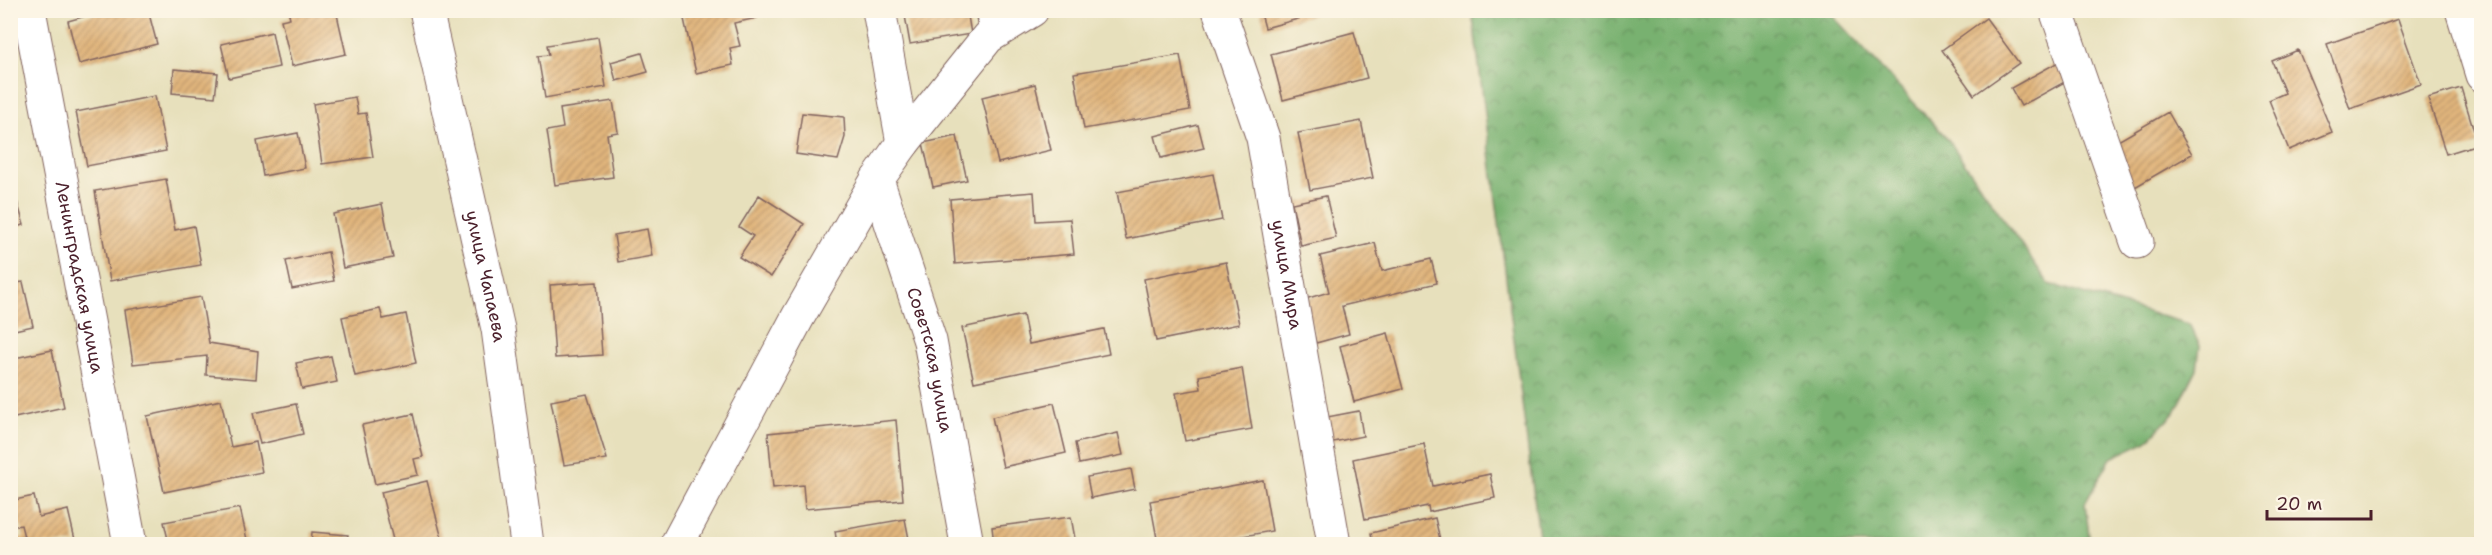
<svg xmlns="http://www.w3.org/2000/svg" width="2492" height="555" viewBox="0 0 2492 555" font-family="'Shantell Sans',sans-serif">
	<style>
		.forest { fill: url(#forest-crowns); stroke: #61684d; stroke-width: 1.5 }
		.building { fill: url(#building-hatch) }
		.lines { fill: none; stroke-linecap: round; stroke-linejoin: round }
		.lane-casing { stroke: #81635e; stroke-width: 19 }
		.street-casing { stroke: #81635e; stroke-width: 35 }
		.lane { stroke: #fff; stroke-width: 16 }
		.street { stroke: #fff; stroke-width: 33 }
		.labels { text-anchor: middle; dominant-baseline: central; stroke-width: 5; stroke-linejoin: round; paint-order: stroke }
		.street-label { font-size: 18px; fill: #4a1f2b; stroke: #fcf5e5 }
	</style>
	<defs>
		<pattern id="forest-crowns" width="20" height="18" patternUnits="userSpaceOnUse" patternTransform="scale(1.5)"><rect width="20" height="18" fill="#78b16f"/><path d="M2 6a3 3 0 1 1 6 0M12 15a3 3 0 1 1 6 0" fill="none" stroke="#648f5b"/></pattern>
		<pattern id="building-hatch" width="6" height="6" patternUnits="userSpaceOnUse" patternTransform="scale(1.5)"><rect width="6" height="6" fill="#e1b67d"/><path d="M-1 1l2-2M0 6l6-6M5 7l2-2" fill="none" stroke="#b89367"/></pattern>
	</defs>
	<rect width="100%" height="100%" fill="#fcf5e5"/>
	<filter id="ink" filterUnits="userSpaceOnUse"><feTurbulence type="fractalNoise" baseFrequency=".0167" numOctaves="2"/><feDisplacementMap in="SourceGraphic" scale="12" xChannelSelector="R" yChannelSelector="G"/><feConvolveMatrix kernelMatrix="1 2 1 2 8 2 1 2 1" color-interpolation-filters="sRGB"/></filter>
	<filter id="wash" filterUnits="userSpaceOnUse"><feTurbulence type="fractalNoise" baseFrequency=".008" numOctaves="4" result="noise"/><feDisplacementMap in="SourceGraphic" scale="24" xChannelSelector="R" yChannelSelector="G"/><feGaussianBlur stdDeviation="1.35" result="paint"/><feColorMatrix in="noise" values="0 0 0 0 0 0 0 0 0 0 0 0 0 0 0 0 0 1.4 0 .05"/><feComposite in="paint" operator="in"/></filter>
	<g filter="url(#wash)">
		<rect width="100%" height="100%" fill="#e7e0bc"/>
		<!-- forest -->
		<path class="forest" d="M1472,11H1828L1947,138L2049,284L2189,324L2200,346L2197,369L2175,412L2147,441L2111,458L2085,503L2090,544H1540Z"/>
		<g id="blocks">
			<!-- building -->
			<path class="building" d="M107,10H148L157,44L79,64L68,21Z
				M288,10H336L346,54L292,66L281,20L290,18Z
				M682,10H755L757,18L734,23L740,46L730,48L733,65L696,73Z
				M904,10H967L971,34L910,44Z
				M1260,10H1327V11L1265,28Z
				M1986,18L2019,63L1974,95L1942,50Z
				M2398,19L2421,84L2350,109L2327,44Z
				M272,32L279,67L229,78L221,44Z
				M1354,32L1367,78L1283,100L1271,54Z
				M598,37L606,87L545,98L538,56L549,55L547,45Z
				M2298,50L2332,132L2289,150L2269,100L2285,93L2272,61Z
				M642,53L648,72L616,81L611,62Z
				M1180,55L1190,110L1084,129L1074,73Z
				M2060,61L2070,79L2021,106L2011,88Z
				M174,69L218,73L215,97L172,93Z
				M1035,84L1051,150L998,163L982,97Z
				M2461,88L2478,144L2446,154L2428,98Z
				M155,96L166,151L87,166L76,112Z
				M355,97L358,114L366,113L373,157L322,164L313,104Z
				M613,101L618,132L607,134L613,177L555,185L547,131L563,128L560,109Z
				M2168,112L2192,154L2135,187L2111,145Z
				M802,113L844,117L845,137L838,160L796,154Z
				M1361,121L1373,178L1310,190L1298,133Z
				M1198,125L1204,148L1161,158L1155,136Z
				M298,133L305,168L263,176L257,141Z
				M957,136L967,180L933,187L923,143Z
				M1213,174L1222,220L1126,239L1117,192Z
				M10,177L24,225L10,228Z
				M166,179L175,230L194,226L201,265L110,281L95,191Z
				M1034,192L1036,221L1070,219L1074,254L955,264L950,199Z
				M759,195L804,224L771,277L739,257L753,236L739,227Z
				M1326,196L1336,238L1301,246L1292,203Z
				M382,204L393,258L343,268L333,214Z
				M647,229L652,256L618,262L614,235Z
				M1375,243L1382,271L1431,259L1437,283L1342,306L1349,334L1316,343L1305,299L1329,292L1320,256Z
				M328,252L334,281L292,289L286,261Z
				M1226,262L1239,324L1156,341L1144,279Z
				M23,282L33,326L10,331V284Z
				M597,282L602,355L555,358L550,285Z
				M201,297L209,343L258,351L256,379L206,375L207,356L133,364L125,310Z
				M380,309L383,319L406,314L416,363L355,376L342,317Z
				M1023,315L1029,344L1104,329L1109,354L974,382L962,328Z
				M1388,333L1403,389L1354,402L1340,346Z
				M52,350L64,407L10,419V359Z
				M331,356L337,382L302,389L296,363Z
				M1242,368L1252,429L1185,441L1176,393L1201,389L1199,376Z
				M587,394L607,459L564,465L551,401Z
				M221,400L231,447L256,442L262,472L164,492L147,416Z
				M1054,403L1066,453L1003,467L992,417Z
				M296,404L303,434L260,444L253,413Z
				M1359,411L1363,436L1328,443L1322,418Z
				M413,414L423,457L414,459L418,475L375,484L362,425Z
				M896,420L903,500L805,509L803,485L773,488L768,433Z
				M1118,433L1123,455L1079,464L1075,443Z
				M1424,444L1433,486L1490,474L1495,498L1429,512L1428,506L1365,519L1353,459Z
				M1131,469L1135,489L1091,498L1087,477Z
				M1263,480L1272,531L1198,544H1158L1150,501Z
				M427,481L442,539L420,544H394L381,492Z
				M34,496L39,517L68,510L76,544H10V540L24,537L21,525L10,527V501Z
				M240,508L248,544H169L164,522Z
				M1071,517L1076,544H994L992,527Z
				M1435,518L1441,544H1373L1371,533Z
				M905,519L910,544H837L835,531Z
				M2481,530L2482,544H2475Z
				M312,532L348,535L347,544H311Z"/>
		</g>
	</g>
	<g filter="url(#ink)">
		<use href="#blocks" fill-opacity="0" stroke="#81635e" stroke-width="1.5"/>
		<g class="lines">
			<!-- lane casing -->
			<g class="lane-casing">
				<path id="lane" d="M984,10L988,37"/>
			</g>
			<!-- street casing -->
			<g class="street-casing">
				<g id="street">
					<path id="s1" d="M29,10L130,544"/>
					<path id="s2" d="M426,10L498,329L527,544"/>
					<path d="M879,10L903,143"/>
					<path id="s3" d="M1219,10L1263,138L1334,544"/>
					<path d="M2056,10L2137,242"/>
					<path d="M2462,10L2482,75"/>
					<path id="s4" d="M877,180L930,341L967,544"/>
					<path d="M677,544L798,317L877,180L903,143L988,37L1032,10"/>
				</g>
			</g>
			<!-- lane -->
			<use href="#lane" class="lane"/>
			<!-- street -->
			<use href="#street" class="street"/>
		</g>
	</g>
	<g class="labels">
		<!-- street labels -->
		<g class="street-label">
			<text stroke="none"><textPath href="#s3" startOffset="274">улица Мира</textPath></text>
			<text stroke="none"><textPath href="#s2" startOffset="273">улица Чапаева</textPath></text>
			<text stroke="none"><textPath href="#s1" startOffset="272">Ленинградская улица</textPath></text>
			<text stroke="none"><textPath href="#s4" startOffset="188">Советская улица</textPath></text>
		</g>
	</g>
	<!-- margin -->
	<rect width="2492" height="555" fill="none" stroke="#fcf5e5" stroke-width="36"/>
	<!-- scale -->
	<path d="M2267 510v9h104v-9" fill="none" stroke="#4a1f2b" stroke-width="3"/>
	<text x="2276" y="510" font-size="18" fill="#4a1f2b" stroke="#fcf5e5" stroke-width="4.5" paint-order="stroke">20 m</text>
</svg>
